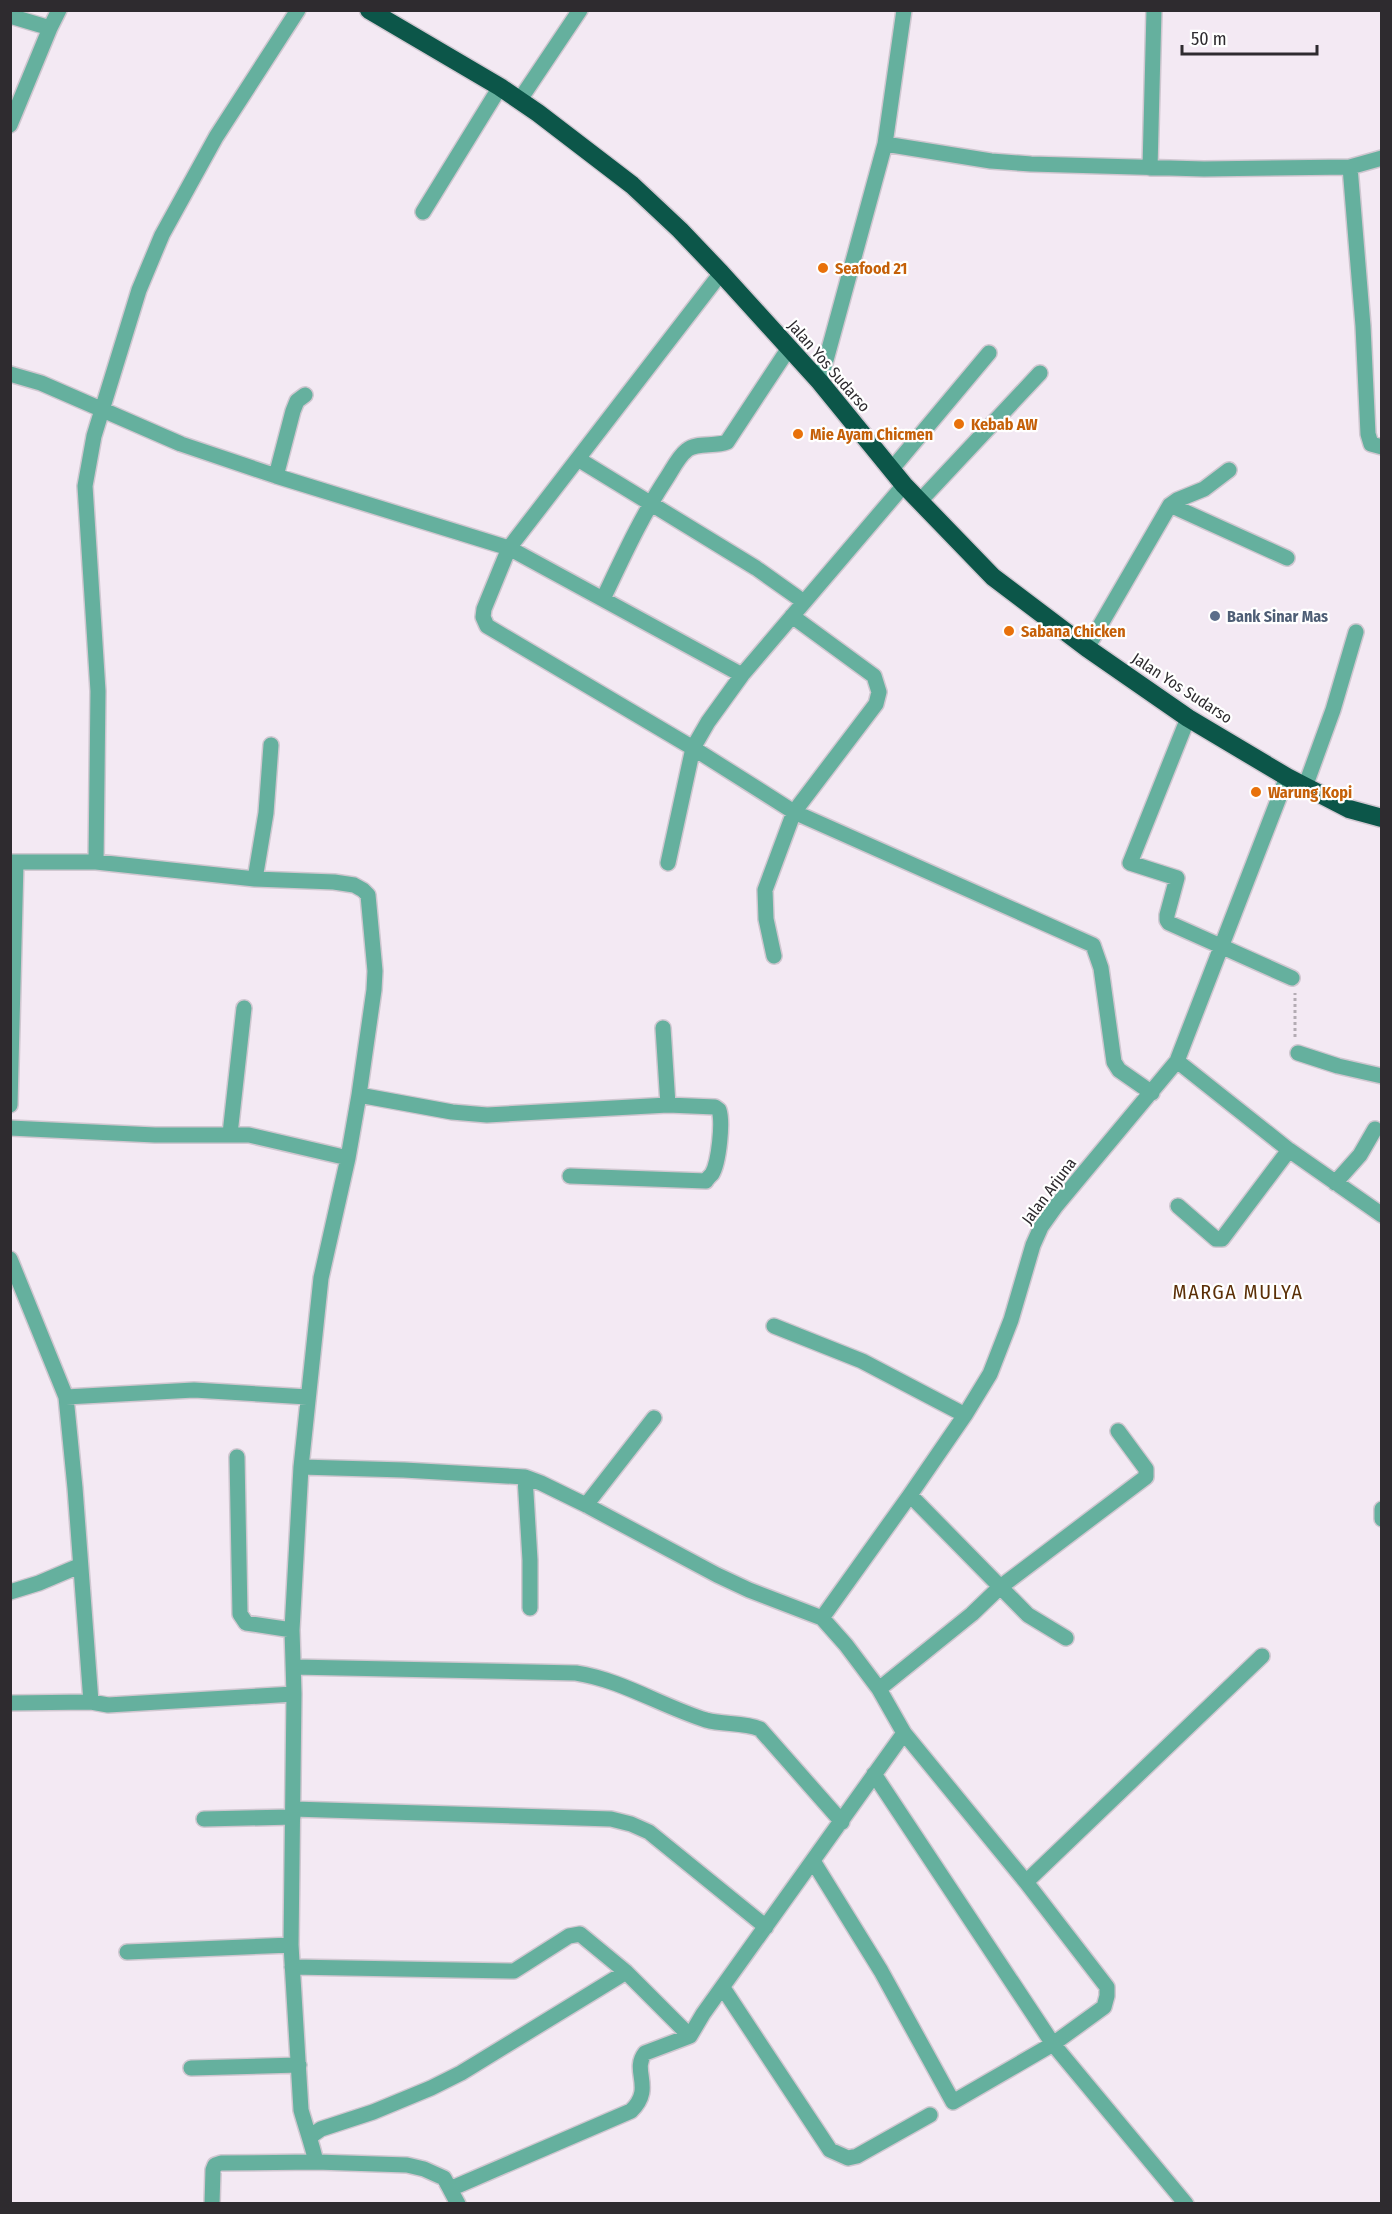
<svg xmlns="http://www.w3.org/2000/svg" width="1392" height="2214" viewBox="0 0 1392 2214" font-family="'Fira Sans Condensed',sans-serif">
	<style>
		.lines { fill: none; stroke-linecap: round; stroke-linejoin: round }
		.minor-casing { stroke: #d0c7d0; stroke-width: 18 }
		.highway-casing { stroke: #d0c7d0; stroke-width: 21 }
		.path { stroke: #b3abb3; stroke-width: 3; stroke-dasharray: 3 3; stroke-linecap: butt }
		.minor { stroke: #65b09e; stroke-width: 15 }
		.highway { stroke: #0c5649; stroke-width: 18 }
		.food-dot { fill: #e8710a; stroke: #fff; stroke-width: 2 }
		.service-dot { fill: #5c6f8a; stroke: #fff; stroke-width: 2 }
		.labels { text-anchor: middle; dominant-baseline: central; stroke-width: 4.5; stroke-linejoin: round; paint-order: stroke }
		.food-label { font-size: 16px; font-weight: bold; fill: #c56008; stroke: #fff; text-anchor: start }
		.street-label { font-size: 16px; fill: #2e2b2f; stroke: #fff }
		.service-label { font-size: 16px; font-weight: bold; fill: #4e5e75; stroke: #fff; text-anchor: start }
		.quarter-label { font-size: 20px; letter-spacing: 1.5px; fill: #5b2f07; stroke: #fff }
	</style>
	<rect width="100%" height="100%" fill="#f3e9f3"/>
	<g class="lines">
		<!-- minor casing -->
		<g class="minor-casing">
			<path id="minor" d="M10,16L50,28
				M519,101L580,10
				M10,125L50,28L59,10
				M885,144L991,161L1031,164L1204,169L1350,167L1382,158
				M1350,167L1363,326L1368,434L1371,444L1382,447
				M1150,168L1154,10
				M423,212L500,87
				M721,273L509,548L484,609L483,617L487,626L693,748L794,812L1093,945L1101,968L1114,1062L1119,1070L1152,1093
				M10,374L41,383L181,444L276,476L509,548L742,675
				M820,382L885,144L904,10
				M578,459L756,568L804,602
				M891,470L989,353
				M276,476L293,411L297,401L305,395
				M920,501L1040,373
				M1170,505L1287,558
				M603,599C623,557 642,515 668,476C673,468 679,456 687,450C696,442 715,447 727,442L789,348
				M1087,648L1170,505L1177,500L1204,489L1229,470
				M1188,718L1130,863L1177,878L1167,915V920L1169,923L1292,978
				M1305,787L1333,710L1356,632
				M10,862H96L255,879L334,882L354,885L363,890L368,895L375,971L374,990L359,1095L348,1158L321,1278L301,1467L292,1630L294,1694L291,1945L301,2110C306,2128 312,2144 316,2162
				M96,862L98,691L85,486L94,436L139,290L162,235L216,137L298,10
				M668,863L693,748L708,722L742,675L904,485
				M255,879L266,813L271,745
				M774,956L766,919L765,890L794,812L876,704L879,692L874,676L792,616
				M663,1028L668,1105
				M1298,1053L1338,1066L1382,1076
				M1177,1061L1289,1150L1382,1215
				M359,1095L452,1112L487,1115L668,1105L715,1107L719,1110C723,1122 719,1162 712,1174C711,1175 707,1179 706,1181L570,1176
				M10,1105L16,862
				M10,1128L155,1135H249L348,1158
				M230,1134L244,1008
				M1335,1183L1360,1155L1375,1129
				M1178,1206L1216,1239H1222L1289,1150
				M10,1259L66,1397L75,1488L91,1702L108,1705L294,1694
				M774,1326L862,1361L965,1415
				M66,1397L194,1390L307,1397
				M237,1457L240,1614L246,1623L292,1630
				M301,1467L404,1470L525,1477L541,1483L586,1505L717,1575L749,1590L822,1618L846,1645L879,1689L904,1733L1026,1882L1107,1987V1996L1104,2007L1053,2044L953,2102L881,1971L813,1861
				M525,1477L530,1560V1608
				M910,1495L1028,1615L1066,1638
				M586,1505L654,1418
				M1382,1509V1519
				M10,1592L39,1583L79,1566
				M822,1618L910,1495L965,1415L990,1374L1011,1320L1033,1245L1041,1227L1056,1206L1177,1061L1287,777
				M294,1667L576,1673C622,1680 661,1706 706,1720C724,1725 743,1722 760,1729L842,1822
				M879,1689L972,1614L999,1588L1146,1477V1469L1118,1431
				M10,1703L91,1702
				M874,1774L1053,2044L1186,2204
				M293,1809L611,1819L631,1824L649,1832L766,1927
				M204,1819L293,1817
				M1026,1882L1262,1656
				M127,1952L291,1945
				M292,1967L514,1971L569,1936L580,1934L626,1972L690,2036
				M723,1988L830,2150L848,2158L857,2156L930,2115
				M191,2068L299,2065
				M311,2136L321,2129L373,2112L431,2088L461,2073L626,1972
				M450,2189L458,2204
				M212,2204L213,2170L215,2165L221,2163L316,2162L407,2165L424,2169L444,2178L450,2189L631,2111C655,2088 631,2071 645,2053L690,2036L703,2014L904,1733"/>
		</g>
		<!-- highway casing -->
		<g class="highway-casing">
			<path id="highway" d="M369,10L500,87L538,113L632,185L680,230L721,273L820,382L904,485L993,577L1087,648L1188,718L1287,777L1349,809L1382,818"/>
		</g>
		<!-- path -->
		<path class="path" d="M1295,1037V993"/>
		<!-- minor -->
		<use href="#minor" class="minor"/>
		<!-- highway -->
		<use href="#highway" class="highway"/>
	</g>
	<!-- markers -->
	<g class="food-dot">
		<circle cx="823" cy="268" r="6"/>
		<circle cx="959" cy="424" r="6"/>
		<circle cx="798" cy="434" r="6"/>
		<circle cx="1009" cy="631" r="6"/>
		<circle cx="1256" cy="792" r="6"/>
	</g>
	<circle class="service-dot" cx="1215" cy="616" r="6"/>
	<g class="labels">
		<!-- food labels -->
		<g class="food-label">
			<text x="835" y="268">Seafood 21</text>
			<text x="971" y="424">Kebab AW</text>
			<text x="810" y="434">Mie Ayam Chicmen</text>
			<text x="1021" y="631">Sabana Chicken</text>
			<text x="1268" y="792">Warung Kopi</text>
		</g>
		<!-- street labels -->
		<g class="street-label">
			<text transform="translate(829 366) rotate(49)">Jalan Yos Sudarso</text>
			<text transform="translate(1182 688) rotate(33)">Jalan Yos Sudarso</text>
			<text transform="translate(1049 1191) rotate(-53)">Jalan Arjuna</text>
		</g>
		<!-- service labels -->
		<g class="service-label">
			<text x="1227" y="616">Bank Sinar Mas</text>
		</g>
		<!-- quarter labels -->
		<g class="quarter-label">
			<text x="1238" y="1292">MARGA MULYA</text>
		</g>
	</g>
	<!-- border -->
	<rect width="1392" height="2214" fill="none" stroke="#2e2b2f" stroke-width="24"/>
	<!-- scale -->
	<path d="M1182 45v9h135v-9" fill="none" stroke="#2e2b2f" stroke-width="3"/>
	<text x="1191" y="45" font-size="18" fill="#2e2b2f" stroke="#ffffff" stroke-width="4.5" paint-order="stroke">50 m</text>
</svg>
